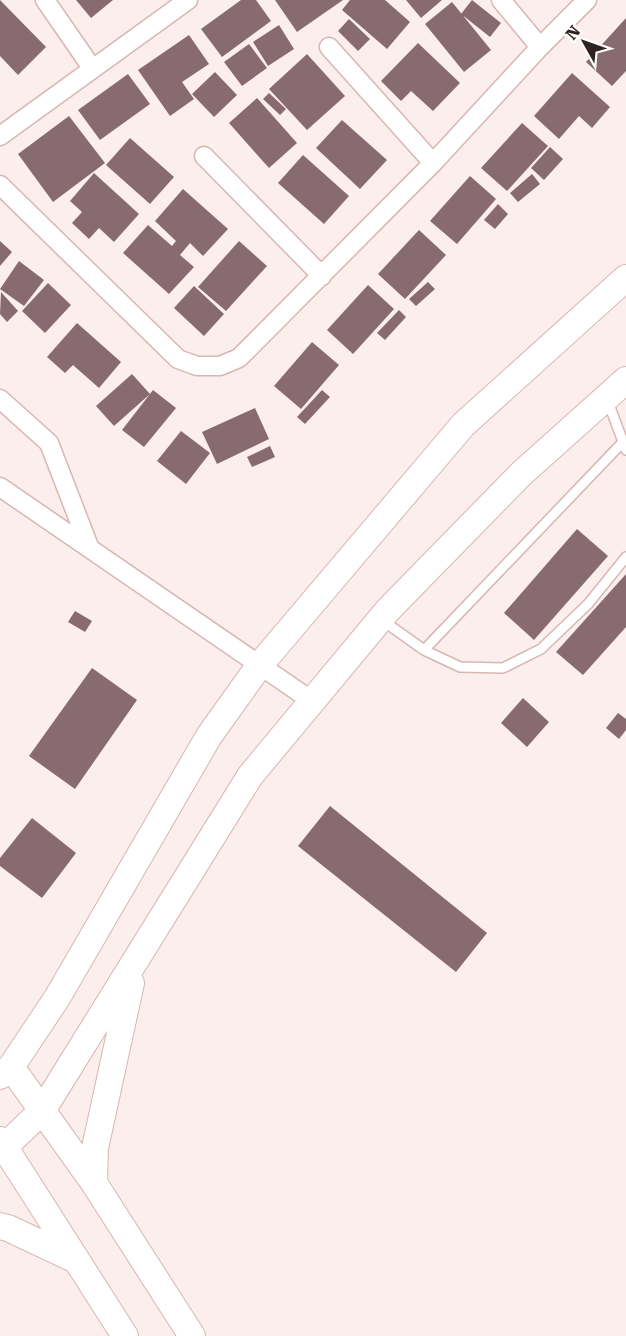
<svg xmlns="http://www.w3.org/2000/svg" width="626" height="1336" viewBox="0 0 626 1336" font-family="'Roboto Serif',serif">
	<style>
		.building { fill: #886b71 }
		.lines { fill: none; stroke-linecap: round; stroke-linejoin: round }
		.lane-casing { stroke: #d7b7b2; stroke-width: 12 }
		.street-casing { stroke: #d7b7b2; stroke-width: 21 }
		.secondary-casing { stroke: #d7b7b2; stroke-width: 28 }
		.lane { stroke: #fff; stroke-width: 9 }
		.street { stroke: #fff; stroke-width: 18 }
		.secondary { stroke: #fff; stroke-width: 26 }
	</style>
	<rect width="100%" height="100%" fill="#fbeeec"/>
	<!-- building -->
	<path class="building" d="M0,0L46,47L18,75L0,56Z
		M76,0H113L91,18Z
		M241,0H256L271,21L222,57L201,29Z
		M275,0H343L297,32Z
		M350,0H385L410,22L387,49L342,10Z
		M406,0H442L421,18Z
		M472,0L501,23L490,37L461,14Z
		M452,2L491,50L464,72L425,24Z
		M626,18V71L612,86L586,62Z
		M349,19L370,39L358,51L338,31Z
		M279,25L294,49L268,66L253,42Z
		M189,35L209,64L182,82L194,99L170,116L138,70Z
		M418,43L460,83L433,111L411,91L401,101L381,81Z
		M249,44L267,68L242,86L224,62Z
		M307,54L345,96L307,130L269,89Z
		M215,72L237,95L214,117L192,94Z
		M572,73L610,107L592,128L579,116L559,139L534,116Z
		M128,74L150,104L100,140L78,110Z
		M269,93L286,109L280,115L263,99Z
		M257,98L297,143L269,168L229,123Z
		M69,116L105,163L53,202L18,154Z
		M342,120L387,160L360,189L316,148Z
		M522,123L548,146L507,191L481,168Z
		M130,138L174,177L150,204L106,165Z
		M550,147L563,159L544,180L531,168Z
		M303,155L349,196L324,224L278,183Z
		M94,173L139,214L114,242L99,228L89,239L72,223L82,212L70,201Z
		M532,174L540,184L518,202L510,193Z
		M470,176L496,199L457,244L430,221Z
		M183,189L228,229L203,256L190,243L180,255L194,267L169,294L123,253L148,225L172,246L176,241L155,221Z
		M498,204L508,214L495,229L484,220Z
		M419,230L446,255L405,299L378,274Z
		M0,241L12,252L0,266Z
		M239,241L267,266L226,311L198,287Z
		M19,261L44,280L24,306L0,289Z
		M428,282L435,289L416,306L409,299Z
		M48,283L71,305L45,333L22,311Z
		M368,285L394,309L353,354L327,330Z
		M194,286L224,314L204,336L174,308Z
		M1,292L18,311L7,322L0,314Z
		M399,310L406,317L385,340L377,333Z
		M77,323L121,362L99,388L73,365L65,373L47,357Z
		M312,342L339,365L301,409L274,386Z
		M132,374L150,394L114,426L96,406Z
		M153,390L176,408L144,447L122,430Z
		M322,390L330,397L305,424L297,417Z
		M255,408L269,439L217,464L202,432Z
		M181,431L210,453L186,484L157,461Z
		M270,446L275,457L252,467L247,457Z
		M577,529L608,556L534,640L504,613Z
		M626,574V627L583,675L556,652Z
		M75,611L92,621L85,632L68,622Z
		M92,668L137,700L75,789L29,756Z
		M523,698L549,722L527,747L501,723Z
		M618,713L626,719V730L619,739L606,728Z
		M330,806L487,933L456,972L298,846Z
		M32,818L76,853L42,898L0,866V858Z"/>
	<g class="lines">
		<!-- lane casing -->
		<g class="lane-casing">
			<path id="lane" d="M607,399L626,450
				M382,620L424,650L460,667L503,668L541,649L588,604L626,557
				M424,650L623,442"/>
		</g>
		<!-- street casing -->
		<g class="street-casing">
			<path id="street" d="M45,0L92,68
				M501,0L540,47
				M329,47L433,163
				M0,136L188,0
				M204,156L322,276
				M0,185L178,359L197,366H220L239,358L433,163L540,47L587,0
				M0,399L49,443L90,549
				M0,487L312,701"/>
		</g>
		<!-- secondary casing -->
		<g class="secondary-casing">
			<path id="secondary" d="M11,1067L94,1183L192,1336
				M0,1076L11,1067L57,998L209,736L259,666L463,425L626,278
				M0,1140L125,1336
				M0,1151L42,1111L250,776L388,610L521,474L626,380
				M94,1183L95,1148L131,983
				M0,1226L8,1228L76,1260"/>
		</g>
		<!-- lane -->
		<use href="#lane" class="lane"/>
		<!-- street -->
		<use href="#street" class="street"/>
		<!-- secondary -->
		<use href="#secondary" class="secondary"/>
	</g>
	<!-- north arrow -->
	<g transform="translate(584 42) rotate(310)" stroke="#fefefe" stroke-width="4.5" paint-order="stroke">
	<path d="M0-4.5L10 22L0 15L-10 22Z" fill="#2f2221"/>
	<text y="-9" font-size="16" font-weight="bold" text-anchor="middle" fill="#2f2221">N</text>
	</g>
</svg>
